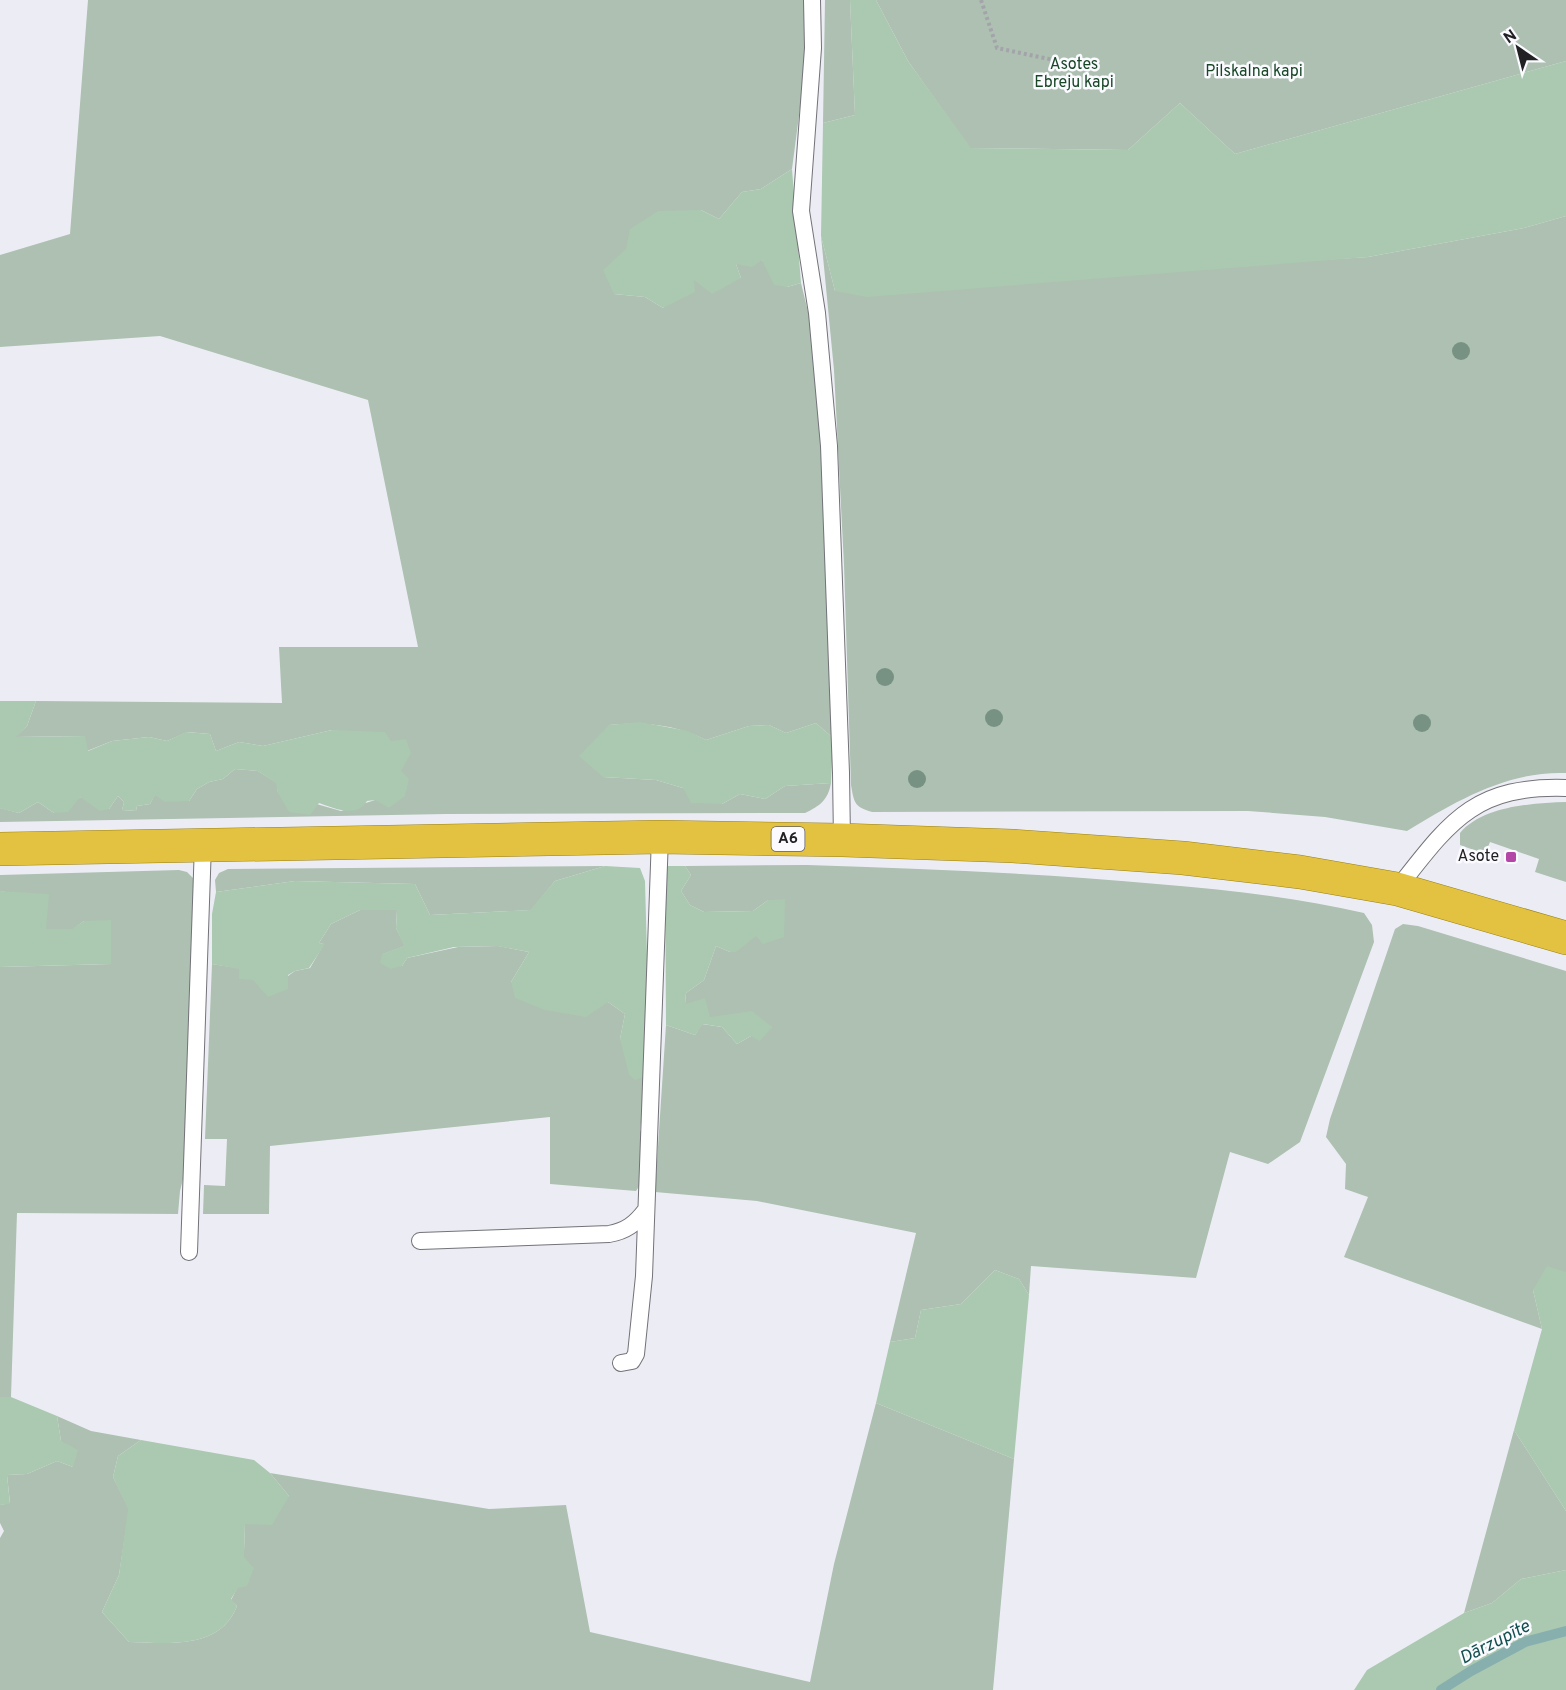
<svg xmlns="http://www.w3.org/2000/svg" width="1566" height="1690" viewBox="0 0 1566 1690" font-family="Overpass,sans-serif">
	<style>
		.green { fill: #adc0b1 }
		.forest { fill: #abc8b1 }
		.lines { fill: none; stroke-linecap: round; stroke-linejoin: round }
		.stream { stroke: #86afae; stroke-width: 10 }
		.service-casing { stroke: #727278; stroke-width: 18 }
		.trunk-casing { stroke: #9a8017; stroke-width: 34 }
		.path { stroke: #a3a4aa; stroke-width: 4; stroke-dasharray: 3 3; stroke-linecap: butt }
		.service { stroke: #fff; stroke-width: 16 }
		.trunk { stroke: #e2c240; stroke-width: 33 }
		.tree { fill: #779283 }
		.poi-dot { fill: #b346a6; stroke: #fafaff; stroke-width: 2 }
		.labels { text-anchor: middle; dominant-baseline: central; stroke-width: 5; stroke-linejoin: round; paint-order: stroke }
		.shield { fill: #fafaff; stroke: #626266; stroke-width: 1.5 }
		.shield-label { font-size: 15px; font-weight: bold; fill: #212124 }
		.park-label { font-size: 16px; fill: #184727; stroke: #fafaff }
		.poi-label { font-size: 16px; fill: #212124; stroke: #fafaff; text-anchor: end }
		.water-label { font-size: 18px; font-style: italic; fill: #124f4f; stroke: #fafaff }
	</style>
	<rect width="100%" height="100%" fill="#ecedf4"/>
	<!-- green -->
	<path class="green" d="M88,0H806V62L792,169L761,189L742,192L719,219L701,210L627,249L614,294L645,297L663,308L694,280L741,278L736,264L762,260L787,287L801,283L810,320L819,408L833,738L816,723L786,733L769,725L749,726L706,740C674,724 644,722 609,725L603,777L656,780L683,788L722,804L740,794L765,799L785,786L831,783C828,800 820,806 805,813L447,814L0,822V808L19,813L38,802L54,813L80,797L109,809L118,796L124,802L122,810L136,811L137,806L150,804L155,794L189,801L197,789L209,782L223,779L235,769L258,771L277,783L278,793L341,811L375,800L400,771L391,741L332,730L263,746L239,742L216,751L210,734L187,732L167,741L149,737L112,741L87,751L84,736L15,737L27,726L36,701L282,703L279,647H418L368,400L160,336L0,347V255L70,234Z
		M825,0H850L855,115L823,123Z
		M876,0H1566V61L1235,154L1180,103L1128,150L970,148L908,61Z
		M1566,216V773C1507,771 1456,801 1407,831L1325,817L1248,811L872,812C854,807 854,802 851,785L844,565L834,370L821,236L835,291L1368,257L1524,228Z
		M1566,802V882L1535,872L1539,859L1490,842L1485,854L1460,845V833C1483,806 1533,803 1566,802Z
		M807,865C924,869 1041,873 1157,884C1227,890 1296,897 1364,913L1372,925L1374,942L1300,1142L1268,1164L1230,1152L1196,1278L1031,1266L1029,1295L1019,1279L995,1270L961,1304L921,1310L915,1338L890,1342L916,1233L757,1201L655,1192L666,1025L695,1035L702,1024L722,1027L737,1044L751,1036L772,1027L709,1017L685,1004L686,993L704,980L716,946L730,952L768,900L753,911L704,912L690,905L681,891L691,875L685,866Z
		M605,866L555,881L531,910L430,915L415,884L295,881L216,892L215,880L219,873L228,869Z
		M179,870L187,872L194,879L186,1131L183,1179L180,1191L178,1214L17,1213L11,1397H0V967L111,964L84,921L73,929H45L6,892L0,891V875Z
		M360,910H397L396,928L405,946L383,954L402,966L407,958L458,947L498,946L529,952L511,982L608,1002L625,1014L620,1039L647,1076L640,1130L644,1138L642,1182L636,1191L550,1184V1117L270,1146L269,1214H203L204,1185L225,1186L227,1139H205L212,964L288,976L295,971L310,968L324,944L319,943L331,924Z
		M1403,924L1418,926L1566,971V1272L1533,1290L1542,1329L1344,1257L1368,1197L1345,1189L1346,1164L1326,1137L1330,1119L1395,929Z
		M876,1403L1014,1459L993,1690H0V1538L4,1531L0,1523V1505L10,1503L7,1475L27,1474L57,1461L73,1467L61,1441L57,1416L91,1431L141,1440L118,1456L113,1477L129,1509L119,1575L102,1612L129,1642C168,1643 220,1650 237,1606L231,1600C245,1577 244,1550 245,1524L289,1496L270,1473L489,1509L566,1505L590,1632L810,1682L834,1564Z
		M1514,1430L1566,1511V1570L1521,1579L1492,1603L1464,1613Z"/>
	<!-- forest -->
	<path class="forest" d="M850,0H876L908,61L971,148L1128,150L1180,103L1235,154L1566,61V216L1524,228L1368,257L867,297L835,291L821,236L823,123L855,115Z
		M792,169L801,283L787,287L774,285L762,260L752,267L736,264L741,278L712,294L694,280L695,292L663,308L645,297L614,294L603,270L626,249L630,229L658,211L701,210L719,219L742,192L761,189Z
		M0,701H36L27,726L16,737L85,736L88,751L112,741L149,737L167,741L186,732L210,734L216,751L239,742L263,746L332,730L385,732L391,741L406,739L411,753L401,771L409,779L405,796L389,808L375,800L367,801C356,819 334,808 319,803L310,815L289,812L278,793L276,783L258,771L235,769L223,779L209,782L197,789L189,801L165,802L155,795L150,804L137,806L136,811L122,810L124,802L118,796L109,809L100,811L80,797L68,812L54,813L38,802L19,813L2,809L0,808Z
		M640,722L688,731L706,740L749,726L769,725L786,733L816,723L833,738L831,783L785,786L765,799L740,794L722,804L691,803L683,788L656,780L603,777L579,756L609,725Z
		M605,866L640,868L645,881L649,1030L647,1076L635,1080L629,1075L620,1039L625,1014L608,1002L586,1017L545,1010L515,998L511,982L529,952L497,946L454,947L407,958L402,966L391,969L380,963L382,954L404,946L396,928L397,910H360L331,924L319,943L325,944L309,968L295,971L288,975V989L268,997L253,980L239,979V969L212,964V914L216,892L295,881L415,884L430,915L530,910L555,881Z
		M665,866H685L691,875L681,891L690,905L704,912L753,911L768,900L785,899L784,937L763,944L756,936L736,952H730L716,946L704,980L686,993L685,1004L705,998L710,1017L752,1011L772,1027L760,1041L751,1036L737,1044L722,1027L703,1024L695,1035L666,1025Z
		M0,891L49,894L46,929H72L84,921L111,920V964L0,967Z
		M1547,1266L1566,1272V1511L1514,1430L1542,1329L1533,1290Z
		M995,1270L1019,1279L1029,1295L1014,1459L876,1403L890,1342L915,1338L921,1310L961,1304Z
		M0,1397H11L57,1416L61,1441L78,1450L73,1467L57,1461L27,1474L7,1475L10,1504L0,1505Z
		M141,1440L254,1460L270,1473L289,1496L272,1525L245,1524L244,1557L254,1568L247,1586L238,1588L231,1599L237,1606C220,1650 168,1643 129,1642L102,1612L119,1575L128,1509L113,1477L118,1456Z
		M1566,1570V1690H1354L1367,1670L1464,1613L1492,1603L1521,1579Z"/>
	<g class="lines">
		<!-- stream -->
		<path class="stream" d="M1441,1690L1471,1671L1525,1642L1566,1631"/>
		<!-- service casing -->
		<g class="service-casing">
			<path id="service" d="M812,0L813,48L801,211L817,313L829,446L841,773L842,840
				M1397,889C1449,823 1473,785 1566,788
				M420,1241L609,1234C626,1231 635,1224 645,1211
				M189,1252L203,844
				M621,1363L632,1361L636,1354L644,1276L660,837"/>
		</g>
		<!-- trunk casing -->
		<g class="trunk-casing">
			<path id="trunk" d="M0,849L660,837L842,840L1013,846L1183,858L1300,872L1397,889L1566,938"/>
		</g>
		<!-- path -->
		<path class="path" d="M981,0L997,48L1096,69"/>
		<!-- service -->
		<use href="#service" class="service"/>
		<!-- trunk -->
		<use href="#trunk" class="trunk"/>
	</g>
	<!-- trees -->
	<g class="tree">
		<circle cx="1461" cy="351" r="9"/>
		<circle cx="885" cy="677" r="9"/>
		<circle cx="994" cy="718" r="9"/>
		<circle cx="1422" cy="723" r="9"/>
		<circle cx="917" cy="779" r="9"/>
	</g>
	<!-- markers -->
	<rect class="poi-dot" x="1505" y="851" width="12" height="12" rx="3"/>
	<g class="labels">
		<!-- shield labels -->
		<rect class="shield" x="771.5" y="827" width="33" height="24" rx="4.5"/>
		<g class="shield-label">
			<text x="788" y="839">A6</text>
		</g>
		<!-- park labels -->
		<g class="park-label">
			<text x="1074" y="65">Asotes<tspan x="1074" dy="18">Ebreju kapi</tspan></text>
			<text x="1254" y="72">Pilskalna kapi</text>
		</g>
		<!-- poi labels -->
		<g class="poi-label">
			<text x="1499" y="857">Asote</text>
		</g>
		<!-- water labels -->
		<g class="water-label">
			<text transform="translate(1495 1643) rotate(-27)">Dārzupīte</text>
		</g>
	</g>
	<!-- north arrow -->
	<g transform="translate(1518 48) rotate(325)" stroke="#fafaff" stroke-width="4.5" paint-order="stroke">
	<path d="M0-4.5L10 22L0 15L-10 22Z" fill="#212124"/>
	<text y="-9" font-size="16" font-weight="bold" text-anchor="middle" fill="#212124">N</text>
	</g>
</svg>
